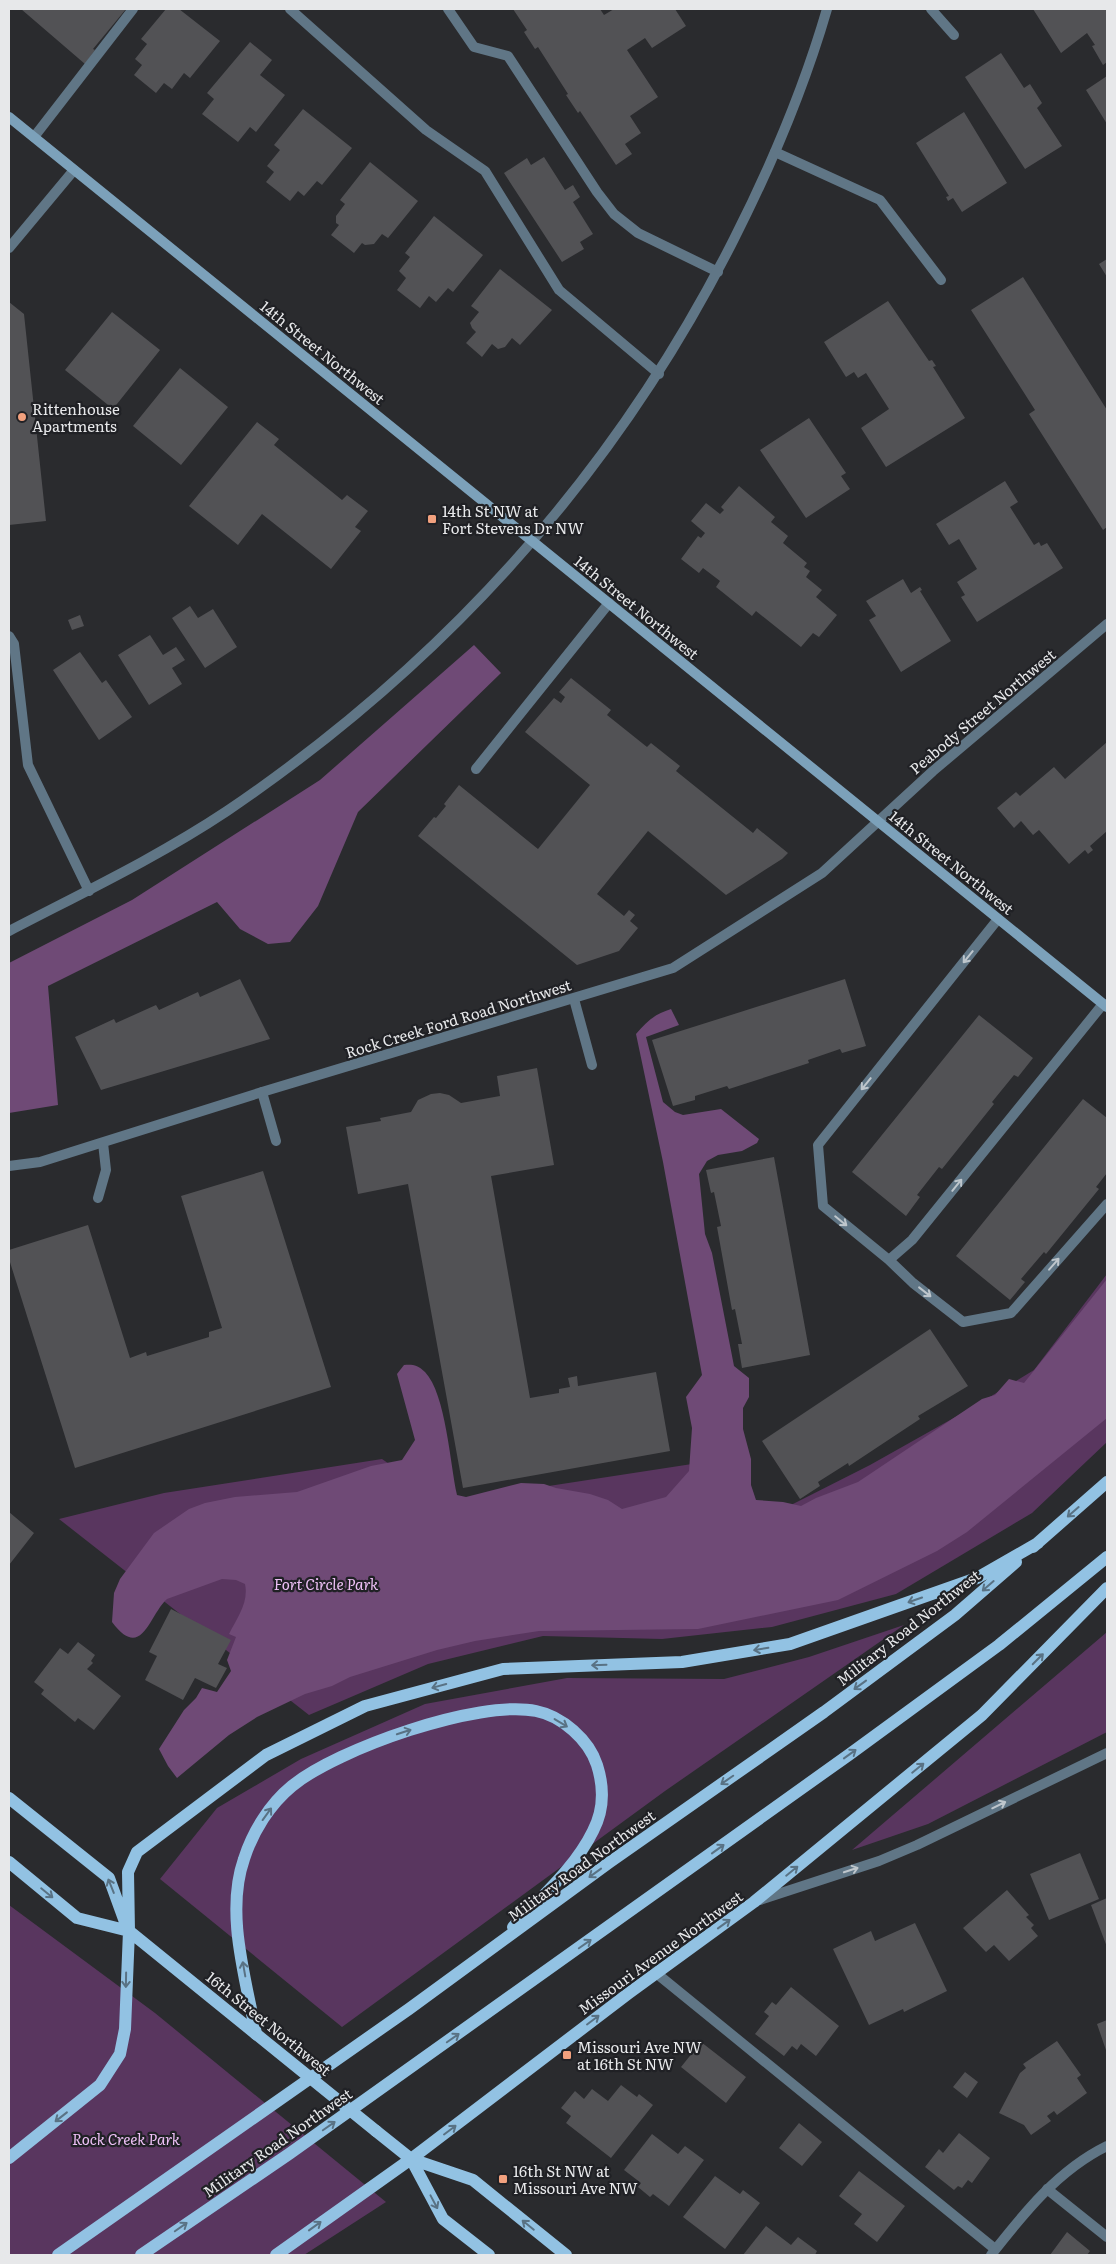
<svg xmlns="http://www.w3.org/2000/svg" width="1116" height="2264" viewBox="0 0 1116 2264" font-family="Literata,serif">
	<style>
		.green { fill: #59365f }
		.forest { fill: #6f4a76 }
		.building { fill: #525255 }
		.lines { fill: none; stroke-linecap: round; stroke-linejoin: round }
		.lane { stroke: #607686; stroke-width: 10 }
		.street { stroke: #607686; stroke-width: 10 }
		.secondary { stroke: #7ca1ba; stroke-width: 10 }
		.primary { stroke: #92c2e3; stroke-width: 12 }
		.primary-bridge { stroke: #92c2e3; stroke-width: 12 }
		.oneway { stroke: #bec6cc }
		.oneway2 { stroke: #597284 }
		.poi-dot { fill: #f2a17e; stroke: #202125; stroke-width: 2 }
		.labels { text-anchor: middle; dominant-baseline: central; stroke-width: 4.5; stroke-linejoin: round; paint-order: stroke }
		.street-label { font-size: 15px; fill: #e7e8ea; stroke: #202125 }
		.poi-label { font-size: 15px; fill: #e7e8ea; stroke: #202125; text-anchor: start }
		.park-label { font-size: 15px; font-style: italic; fill: #eec0f6; stroke: #202125 }
	</style>
	<rect width="100%" height="100%" fill="#2a2b2e"/>
	<!-- green -->
	<path class="green" d="M1107,1274V1442L1032,1513L896,1594L772,1627L662,1639L543,1636L428,1664L309,1715L59,1519L164,1493L382,1459L444,1502L705,1462L756,1503L791,1505L870,1465L975,1406L1034,1370Z
		M904,1625L665,1791L342,2027L160,1879L217,1808L301,1759L425,1704L567,1678L724,1679L809,1657Z
		M1107,1632V1732L928,1824L852,1850Z
		M9,1905L155,2013L386,2202L304,2255H9Z"/>
	<!-- forest -->
	<path class="forest" d="M474,645L501,673L358,812L318,906L290,942L268,944L240,929L217,902L48,986L58,1105L9,1113V963L132,900L320,780Z
		M671,1009L679,1025L646,1037L663,1102L675,1112L683,1115L721,1109L759,1139L757,1143L742,1151L718,1155L707,1161L699,1174L705,1234L712,1253L734,1366L749,1378V1397L743,1408V1429L751,1459V1485L756,1500L783,1502L801,1506L816,1498L858,1482L982,1399L995,1395L1009,1379L1024,1383L1107,1279V1418L967,1532L937,1551L838,1600L698,1629L539,1631L475,1641L437,1650L350,1677L332,1686L305,1694L257,1717L229,1735L177,1778L168,1766L159,1749L184,1710L196,1698L202,1688L217,1692L231,1671L227,1660L236,1637L229,1634C237,1618 249,1603 245,1584L236,1580L222,1579L167,1599C149,1615 142,1662 112,1622L114,1593L120,1579L154,1533L189,1509L205,1503L235,1497L297,1492L371,1466L402,1460L415,1440L397,1374L404,1365C412,1364 418,1365 425,1372C446,1394 450,1464 457,1495L466,1497L521,1483L544,1484L556,1488L590,1494L608,1500L622,1509L666,1497L689,1471L692,1428L686,1397L702,1375L663,1162L636,1034C647,1021 655,1014 671,1009Z"/>
	<!-- building -->
	<path class="building" d="M21,9H126L93,49L95,50L85,64Z
		M166,9H179L220,41L190,78L184,73L172,89L164,83L156,93L134,75L142,65L135,59L147,44L141,39Z
		M513,9H600L604,15L614,9H675L686,26L652,48L645,38L627,50L658,97L630,116L641,133L625,144L632,154L616,165L580,111L578,113L566,95L568,94L538,47L535,49L524,32L527,30Z
		M1033,9H1107V62L1103,65L1092,46L1095,45L1087,33L1061,53Z
		M250,42L272,60L260,75L285,95L256,132L250,127L238,142L202,114L214,99L207,93Z
		M1001,53L1024,88L1030,84L1042,103L1037,108L1062,146L1025,169L965,77Z
		M1107,76V124L1086,90Z
		M303,109L352,148L322,185L317,181L304,196L298,191L290,201L266,182L274,172L267,166L280,150L274,145Z
		M964,112L1007,183L962,212L953,198L948,201L946,197L949,196L916,143Z
		M544,157L565,190L573,185L580,197L573,202L593,234L580,242L584,249L562,262L504,173L527,158L531,165Z
		M370,162L418,201L388,238L382,234L374,244L365,245L362,243L354,253L331,235L339,225L336,223V216L345,204L340,200Z
		M434,216L483,255L453,292L448,288L436,302L429,296L420,308L397,290L406,278L399,271L410,257L405,253Z
		M1107,259V277L1099,264Z
		M500,269L552,310L520,345L512,338L505,347L498,349L492,344L482,357L466,343L476,332L472,328L470,323L479,312L471,306Z
		M1023,277L1107,410V527L1103,530L1029,414L1035,410L971,310Z
		M888,301L929,361L932,360L936,366L933,367L965,418L886,467L861,428L889,409L866,373L858,378L854,372L846,377L824,342Z
		M9,302L24,314L46,521L9,525Z
		M112,312L160,350L113,409L65,370Z
		M180,368L228,407L181,465L133,426Z
		M809,418L846,473L841,476L850,489L806,518L760,450Z
		M257,422L279,439L274,445L342,500L347,495L368,511L355,527L361,531L331,569L262,514L238,545L189,506Z
		M1005,481L1018,502L1010,507L1034,545L1039,542L1041,546L1047,543L1063,568L977,622L961,597L965,595L957,582L977,569L959,539L949,545L936,524Z
		M739,486L775,517L771,522L788,536L783,543L807,563L804,567L810,571L806,577L822,590L816,597L837,615L819,637L813,633L801,647L756,611L752,616L716,587L720,581L703,568L699,573L681,559L698,536L701,538L705,533L691,521L706,503L720,514L724,510L721,507Z
		M903,579L911,593L920,587L922,590L920,591L951,641L901,672L869,620L876,616L866,601Z
		M190,606L198,618L213,609L237,647L205,668L172,618Z
		M80,615L84,626L72,630L68,620Z
		M150,635L163,655L176,647L185,660L172,668L182,684L149,705L118,655Z
		M80,652L102,683L106,680L132,717L99,740L53,670Z
		M571,678L611,710L607,715L647,747L651,743L680,766L676,771L753,833L757,828L788,853L782,859L726,895L648,831L597,894L624,916L629,910L635,915L630,921L638,928L619,951L577,965L418,836L434,817L436,818L446,806L444,804L459,785L538,849L590,785L525,732L554,698L561,703L565,697L559,692Z
		M1107,742V831L1090,846L1093,850L1088,854L1085,850L1069,864L1039,830L1033,835L1021,821L1014,828L997,808L1016,792L1020,796L1054,767L1065,779Z
		M240,979L270,1039L101,1090L75,1037L114,1019L116,1023L156,1005L159,1010L198,992L200,997Z
		M845,979L866,1046L842,1053L840,1049L808,1060L809,1063L729,1089L727,1086L695,1096V1100L673,1106L652,1040Z
		M979,1015L1033,1058L1018,1077L1014,1075L992,1102L994,1104L942,1169L939,1167L917,1195L920,1197L906,1216L852,1172Z
		M537,1068L554,1165L491,1176L530,1398L559,1393V1389L570,1387L568,1378L577,1376L578,1386L656,1372L670,1451L463,1488L408,1184L358,1194L346,1127L381,1121L380,1118L411,1112L418,1100L431,1094L440,1093L449,1095L461,1103L500,1096L497,1076Z
		M1083,1099L1107,1118V1173L1096,1187L1099,1189L1046,1254L1044,1252L1021,1279L1025,1282L1010,1300L956,1256Z
		M774,1157L810,1355L742,1368L738,1344H742L735,1309L732,1310L717,1227L721,1226L714,1192L711,1193L706,1170Z
		M263,1171L331,1387L75,1468L9,1259V1250L88,1225L130,1358L146,1352L147,1356L209,1337V1332L222,1328L181,1196Z
		M930,1329L968,1386L918,1416L920,1419L849,1466L848,1463L818,1482L820,1486L800,1499L762,1441Z
		M9,1512L34,1533L9,1565Z
		M171,1609L231,1640L218,1664L227,1668L216,1688L195,1678L183,1700L145,1680L157,1656L149,1652Z
		M78,1642L95,1655L91,1661L93,1663L87,1669L121,1696L94,1730L78,1718L75,1722L41,1694L44,1690L34,1682L60,1648L68,1654Z
		M1080,1853L1099,1899L1049,1920L1030,1874Z
		M1007,1890L1029,1915L1026,1917L1034,1925L1031,1928L1038,1936L1009,1961L994,1945L986,1952L963,1928Z
		M1107,1898V1947L1091,1905Z
		M915,1923L947,1991L904,2012L903,2009L869,2025L833,1949L871,1931L875,1941Z
		M791,1987L839,2026L816,2056L801,2044L797,2050L792,2046L784,2056L755,2034L769,2016L764,2012L772,2002L776,2005Z
		M1107,2020V2053L1097,2024Z
		M1057,2041L1081,2075L1077,2078L1087,2093L1057,2115L1054,2111L1047,2116L1051,2121L1031,2135L1024,2125L999,2113L1020,2073L1026,2068L1023,2064Z
		M701,2042L746,2077L726,2103L681,2067Z
		M965,2072L978,2082L967,2098L953,2087Z
		M621,2085L637,2097L639,2094L653,2105L611,2158L566,2123L571,2116L561,2108L575,2091L584,2099L592,2089L608,2101Z
		M799,2123L822,2142L802,2166L779,2148Z
		M959,2133L990,2158L972,2183L968,2180L962,2188L958,2186L954,2190L925,2167L939,2149L943,2153Z
		M652,2134L678,2154L685,2146L704,2160L669,2206L653,2194L650,2197L638,2187L641,2183L624,2170Z
		M859,2171L905,2206L877,2242L854,2224L862,2214L839,2196Z
		M715,2176L740,2194L743,2190L760,2203L725,2249L683,2217Z
		M766,2226L791,2245L798,2237L817,2251L815,2255H743Z
		M1067,2232L1090,2251L1087,2255H1050Z"/>
	<g class="lines">
		<!-- lane -->
		<path class="lane" d="M290,9L426,130L485,171L559,290L659,374
			M448,9L474,47L508,56L597,192L614,214L638,233L718,272
			M931,9L954,35
			M34,137L133,9
			M775,152L880,200L941,280
			M9,248L74,170
			M9,636L14,644L28,765L89,891
			M476,769L609,603
			M998,919L818,1145L823,1206L889,1260L912,1240L1103,1004
			M574,999L592,1065
			M262,1092L276,1141
			M98,1198L106,1170L103,1143
			M889,1260L913,1283L963,1322L1011,1313L1107,1204
			M656,1973L995,2249
			M1047,2189L1107,2237"/>
		<!-- street -->
		<path class="street" d="M9,931C82,893 158,857 227,811C445,663 615,475 734,239C771,166 804,88 827,9
			M9,1166L40,1162L262,1092L673,968L822,873L933,771L1107,624
			M760,1900L879,1861L917,1845L1107,1753
			M991,2255C1024,2213 1058,2170 1107,2146"/>
		<!-- secondary -->
		<path class="secondary" d="M9,117L1107,1007"/>
		<!-- primary -->
		<path class="primary" d="M1033,1547L1107,1482
			M9,1798L109,1878L125,1922
			M9,1862L77,1918L129,1931L256,2034
			M256,2034C246,1979 225,1913 244,1859C253,1831 270,1804 292,1786C337,1749 479,1699 536,1711C562,1716 589,1740 597,1765C604,1787 604,1810 593,1831C575,1868 541,1897 513,1927
			M376,2131L411,2159L473,2180L566,2255
			M9,2158L100,2085L120,2054L125,2029L129,1931L128,1872L137,1852L266,1755L365,1706L503,1669L682,1662L790,1644L977,1578L1038,1543
			M411,2159L443,2219L489,2255
			M58,2255L409,2009L610,1862L824,1712L955,1615L1016,1562
			M141,2255L289,2154L850,1754L999,1645L1107,1557
			M276,2255L411,2159L629,1993L754,1902L982,1715L1107,1588"/>
		<!-- primary-bridge -->
		<path class="primary-bridge" d="M256,2034L376,2131"/>
	</g>
	<!-- one-way arrows -->
	<defs><path id="oneway-shaft" d="M-6 0H5M1.5-3L5.5 0L1.5 3" fill="none" stroke-width="1.6" stroke-linecap="round" stroke-linejoin="round" transform="scale(1.25)"/></defs>
	<g class="oneway">
		<use href="#oneway-shaft" transform="translate(968 957) rotate(129)"/>
		<use href="#oneway-shaft" transform="translate(866 1084) rotate(129)"/>
		<use href="#oneway-shaft" transform="translate(957 1185) rotate(-51)"/>
		<use href="#oneway-shaft" transform="translate(841 1221) rotate(39)"/>
		<use href="#oneway-shaft" transform="translate(1054 1264) rotate(-49)"/>
		<use href="#oneway-shaft" transform="translate(925 1292) rotate(38)"/>
		<use href="#oneway-shaft" transform="translate(999 1805) rotate(-26)"/>
		<use href="#oneway-shaft" transform="translate(851 1870) rotate(-18)"/>
	</g>
	<g class="oneway2">
		<use href="#oneway-shaft" transform="translate(1073 1512) rotate(139)"/>
		<use href="#oneway-shaft" transform="translate(988 1586) rotate(139)"/>
		<use href="#oneway-shaft" transform="translate(915 1600) rotate(161)"/>
		<use href="#oneway-shaft" transform="translate(761 1649) rotate(171)"/>
		<use href="#oneway-shaft" transform="translate(1038 1659) rotate(-45)"/>
		<use href="#oneway-shaft" transform="translate(599 1665) rotate(178)"/>
		<use href="#oneway-shaft" transform="translate(860 1685) rotate(144)"/>
		<use href="#oneway-shaft" transform="translate(439 1686) rotate(165)"/>
		<use href="#oneway-shaft" transform="translate(561 1723) rotate(31)"/>
		<use href="#oneway-shaft" transform="translate(404 1732) rotate(-18)"/>
		<use href="#oneway-shaft" transform="translate(850 1754) rotate(-36)"/>
		<use href="#oneway-shaft" transform="translate(918 1768) rotate(-39)"/>
		<use href="#oneway-shaft" transform="translate(727 1780) rotate(145)"/>
		<use href="#oneway-shaft" transform="translate(267 1814) rotate(-54)"/>
		<use href="#oneway-shaft" transform="translate(718 1849) rotate(-36)"/>
		<use href="#oneway-shaft" transform="translate(792 1871) rotate(-39)"/>
		<use href="#oneway-shaft" transform="translate(595 1873) rotate(144)"/>
		<use href="#oneway-shaft" transform="translate(111 1886) rotate(-112)"/>
		<use href="#oneway-shaft" transform="translate(47 1893) rotate(39)"/>
		<use href="#oneway-shaft" transform="translate(724 1924) rotate(-36)"/>
		<use href="#oneway-shaft" transform="translate(585 1944) rotate(-35)"/>
		<use href="#oneway-shaft" transform="translate(244 1969) rotate(-100)"/>
		<use href="#oneway-shaft" transform="translate(126 1980) rotate(91)"/>
		<use href="#oneway-shaft" transform="translate(593 2020) rotate(-37)"/>
		<use href="#oneway-shaft" transform="translate(453 2038) rotate(-35)"/>
		<use href="#oneway-shaft" transform="translate(61 2117) rotate(142)"/>
		<use href="#oneway-shaft" transform="translate(329 2126) rotate(-35)"/>
		<use href="#oneway-shaft" transform="translate(450 2130) rotate(-37)"/>
		<use href="#oneway-shaft" transform="translate(434 2202) rotate(62)"/>
		<use href="#oneway-shaft" transform="translate(528 2225) rotate(-141)"/>
		<use href="#oneway-shaft" transform="translate(315 2226) rotate(-36)"/>
		<use href="#oneway-shaft" transform="translate(181 2227) rotate(-35)"/>
	</g>
	<!-- markers -->
	<g class="poi-dot">
		<circle cx="22" cy="417" r="5"/>
		<rect x="427" y="514" width="10" height="10" rx="2.5"/>
		<rect x="562" y="2050" width="10" height="10" rx="2.5"/>
		<rect x="498" y="2174" width="10" height="10" rx="2.5"/>
	</g>
	<g class="labels">
		<!-- street labels -->
		<g class="street-label">
			<text transform="translate(323 352) rotate(39)">14th Street Northwest</text>
			<text transform="translate(637 607) rotate(39)">14th Street Northwest</text>
			<text transform="translate(982 711) rotate(-40)">Peabody Street Northwest</text>
			<text transform="translate(952 862) rotate(39)">14th Street Northwest</text>
			<text transform="translate(458 1018) rotate(-17)">Rock Creek Ford Road Northwest</text>
			<text transform="translate(908 1627) rotate(-38)">Military Road Northwest</text>
			<text transform="translate(581 1865) rotate(-36)">Military Road Northwest</text>
			<text transform="translate(660 1952) rotate(-36)">Missouri Avenue Northwest</text>
			<text transform="translate(269 2023) rotate(39)">16th Street Northwest</text>
			<text transform="translate(277 2142) rotate(-35)">Military Road Northwest</text>
		</g>
		<!-- poi labels -->
		<g class="poi-label">
			<text x="32" y="408">Rittenhouse<tspan x="32" dy="17">Apartments</tspan></text>
			<text x="442" y="510">14th St NW at<tspan x="442" dy="17">Fort Stevens Dr NW</tspan></text>
			<text x="577" y="2046">Missouri Ave NW<tspan x="577" dy="17">at 16th St NW</tspan></text>
			<text x="513" y="2170">16th St NW at<tspan x="513" dy="17">Missouri Ave NW</tspan></text>
		</g>
		<!-- park labels -->
		<g class="park-label">
			<text x="326" y="1583">Fort Circle Park</text>
			<text x="126" y="2138">Rock Creek Park</text>
		</g>
	</g>
	<!-- border -->
	<rect width="1116" height="2264" fill="none" stroke="#e7e8ea" stroke-width="20"/>
</svg>
